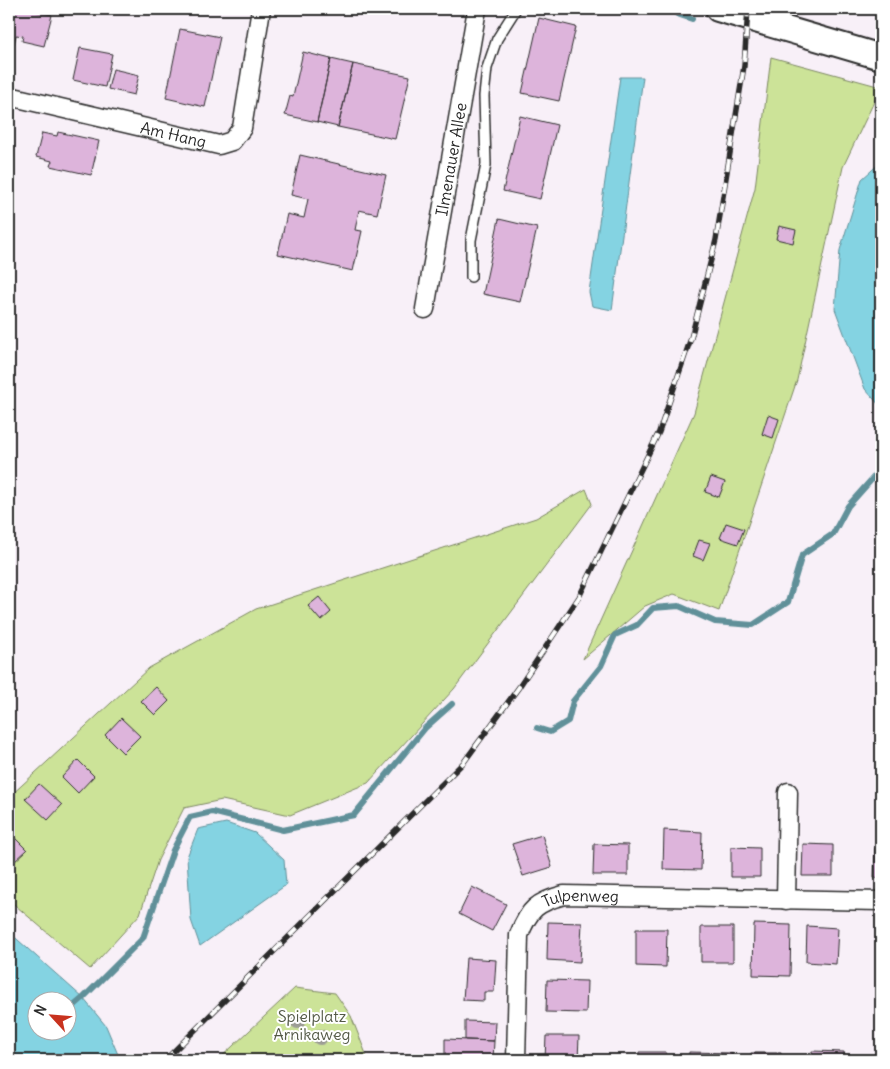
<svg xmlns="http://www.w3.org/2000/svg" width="890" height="1069" viewBox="0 0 890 1069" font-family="Delius,sans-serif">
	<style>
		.green { fill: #cce398; stroke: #7c8762 }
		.water { fill: #84d3e2; stroke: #609099; fill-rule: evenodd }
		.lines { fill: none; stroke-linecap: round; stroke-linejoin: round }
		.stream { stroke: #609099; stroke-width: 6 }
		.building { fill: #ddb4db; stroke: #2b2b2b }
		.lane-casing { stroke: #2b2b2b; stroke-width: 12 }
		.street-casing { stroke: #2b2b2b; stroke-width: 21 }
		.secondary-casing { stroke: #2b2b2b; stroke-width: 28 }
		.lane { stroke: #fff; stroke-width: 9 }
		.street { stroke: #fff; stroke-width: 18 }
		.secondary { stroke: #fff; stroke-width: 24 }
		.rail-casing { stroke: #2b2b2b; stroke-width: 5.5 }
		.rail { stroke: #fff; stroke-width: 4; stroke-dasharray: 11; stroke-linecap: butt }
		.tree { fill: #9d9d96 }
		.labels { text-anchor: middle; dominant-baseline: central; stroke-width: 4; stroke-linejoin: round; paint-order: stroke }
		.street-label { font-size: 16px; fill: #2b2b2b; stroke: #fff }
		.park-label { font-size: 16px; fill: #535946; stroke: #fff }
	</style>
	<rect width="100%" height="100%" fill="#f8f0f8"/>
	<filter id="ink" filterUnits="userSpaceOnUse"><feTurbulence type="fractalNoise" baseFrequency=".02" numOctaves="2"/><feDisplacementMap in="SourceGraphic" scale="10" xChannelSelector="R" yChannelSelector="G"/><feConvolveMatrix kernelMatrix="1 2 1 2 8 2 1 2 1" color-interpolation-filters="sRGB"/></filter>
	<g filter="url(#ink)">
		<!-- green -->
		<path class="green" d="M771,57L881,87L843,167L797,380L719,611L674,594L645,606L583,659L694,413L755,188Z
			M586,489L592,504L454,689L368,783L290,815L222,800L184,808L158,860L140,914L90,969L9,900V797L149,668L256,609L536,518Z
			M295,988L335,993L351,1016L366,1054V1060H218Z"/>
		<!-- water -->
		<path class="water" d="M620,77H643L612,310L592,306L589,292Z
			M881,162V407L865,389L835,309L840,250L862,179Z
			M226,823L255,833L284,860L286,885L200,946L191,920L187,857L198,829Z
			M9,932L83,998L106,1026L119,1057L116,1060H9ZM38,1002H68V1032H38Z"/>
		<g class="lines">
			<!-- stream -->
			<path class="stream" d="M677,14L692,19
				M537,728L550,732L568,721L573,701L601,666L615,635L637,625L653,608L679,606L715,622L753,625L788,602L802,555L833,534L848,506L881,469
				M68,1011L83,998L143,938L173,850L190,817L212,812L283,830L354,815L425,728L452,704"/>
		</g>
		<!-- building -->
		<path class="building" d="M9,9H24L52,15L44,46L22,41L23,36L16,35L14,44L9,43Z
			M351,9H384L383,15Z
			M539,18L576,27L559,101L522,93Z
			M180,29L220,37L205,107L166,98Z
			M80,48L112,54L105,87L73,80Z
			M303,52L331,59L317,122L285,115L290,96L293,97Z
			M331,59L353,64L338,127L317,122Z
			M353,64L410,76L395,139L338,127Z
			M113,69L139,75L134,95L108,89Z
			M520,116L557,125L540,199L503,191Z
			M58,132L99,141L91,175L50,166L52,161L36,157L42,133L57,136Z
			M300,155L386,175L377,214L359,210L355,230L362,231L353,271L278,254L287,214L304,218L308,199L291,195Z
			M499,219L537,228L520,302L483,294Z
			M779,226L796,230L793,243L776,239Z
			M768,415L779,419L773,438L762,434Z
			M711,477L725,482L719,497L705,492Z
			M726,523L744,529L738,544L720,538Z
			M699,540L710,543L703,560L693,556Z
			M319,597L331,612L321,621L308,606Z
			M156,687L169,701L155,715L141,701Z
			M121,718L140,736L123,753L105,735Z
			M78,760L94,776L78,793L62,777Z
			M39,784L62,805L48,820L25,799Z
			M664,830L702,832L701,870L663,869Z
			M9,832L27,850L14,862L9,857Z
			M542,835L552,867L523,876L512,844Z
			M594,844L628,845V875H593Z
			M803,844L833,845V876H802Z
			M731,847L760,848V877H731Z
			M875,848H881V878H874Z
			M472,887L506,904L492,931L459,914Z
			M548,922L582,923L580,962L547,960Z
			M754,924L791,925L790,976L753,975Z
			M807,926L838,928L836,964L806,962Z
			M701,927H733V962H701Z
			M636,929H667L666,967L636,966Z
			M466,958L496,960L494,992H484V1001L463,1000Z
			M547,980L587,981L586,1013L546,1012Z
			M465,1021L495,1022L494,1041L465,1040Z
			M546,1036H579L578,1060H545Z
			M445,1039L494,1041L493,1060H445Z
			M812,1051L844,1052V1060H812Z
			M639,1052H666V1060H639Z
			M689,1052L732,1053V1060H689Z
			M751,1053H781V1060H751Z"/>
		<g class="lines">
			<!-- lane casing -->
			<g class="lane-casing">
				<path id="lane" d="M471,277V240L486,165L484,96L487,68L497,39L516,9"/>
			</g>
			<!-- street casing -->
			<g class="street-casing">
				<g id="street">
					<path id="s1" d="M9,96L219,145L232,141L242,128L261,9"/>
					<path id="s2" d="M425,309L477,9"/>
					<path d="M786,900L788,792"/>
					<path id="s3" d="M516,1060L519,935C529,909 537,902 564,895L881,901"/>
				</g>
			</g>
			<!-- secondary casing -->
			<g class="secondary-casing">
				<path id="secondary" d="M718,9L881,57"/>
			</g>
			<!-- lane -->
			<use href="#lane" class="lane"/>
			<!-- street -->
			<use href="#street" class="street"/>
			<!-- secondary -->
			<use href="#secondary" class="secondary"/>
			<!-- rail casing -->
			<g class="rail-casing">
				<path id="rail" d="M165,1060L464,762L519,687L579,597L659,432L691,338L716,240L744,66L748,9"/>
			</g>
			<!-- rail -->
			<use href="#rail" class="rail"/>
		</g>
		<!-- trees -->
		<g class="tree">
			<circle cx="298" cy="1021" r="8"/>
			<circle cx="320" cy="1037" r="8"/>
		</g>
	</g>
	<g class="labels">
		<!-- street labels -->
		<g class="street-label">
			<text stroke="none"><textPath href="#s1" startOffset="169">Am Hang</textPath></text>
			<text stroke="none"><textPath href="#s2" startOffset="152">Ilmenauer Allee</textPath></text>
			<text stroke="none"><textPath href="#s3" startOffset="205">Tulpenweg</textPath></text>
		</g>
		<!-- park labels -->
		<g class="park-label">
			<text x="312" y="1016">Spielplatz<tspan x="312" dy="18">Arnikaweg</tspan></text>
		</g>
	</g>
	<!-- margin -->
	<rect width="890" height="1069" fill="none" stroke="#fff" stroke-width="30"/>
	<rect x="15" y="15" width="860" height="1039" fill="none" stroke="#2b2b2b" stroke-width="2" filter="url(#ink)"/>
	<!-- north arrow -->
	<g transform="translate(52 1016) rotate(296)"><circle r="24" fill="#ffffff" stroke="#aaaaaa"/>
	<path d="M0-4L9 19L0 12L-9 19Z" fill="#c8321e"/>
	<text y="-8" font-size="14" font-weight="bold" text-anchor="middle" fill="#2b2b2b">N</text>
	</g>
</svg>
